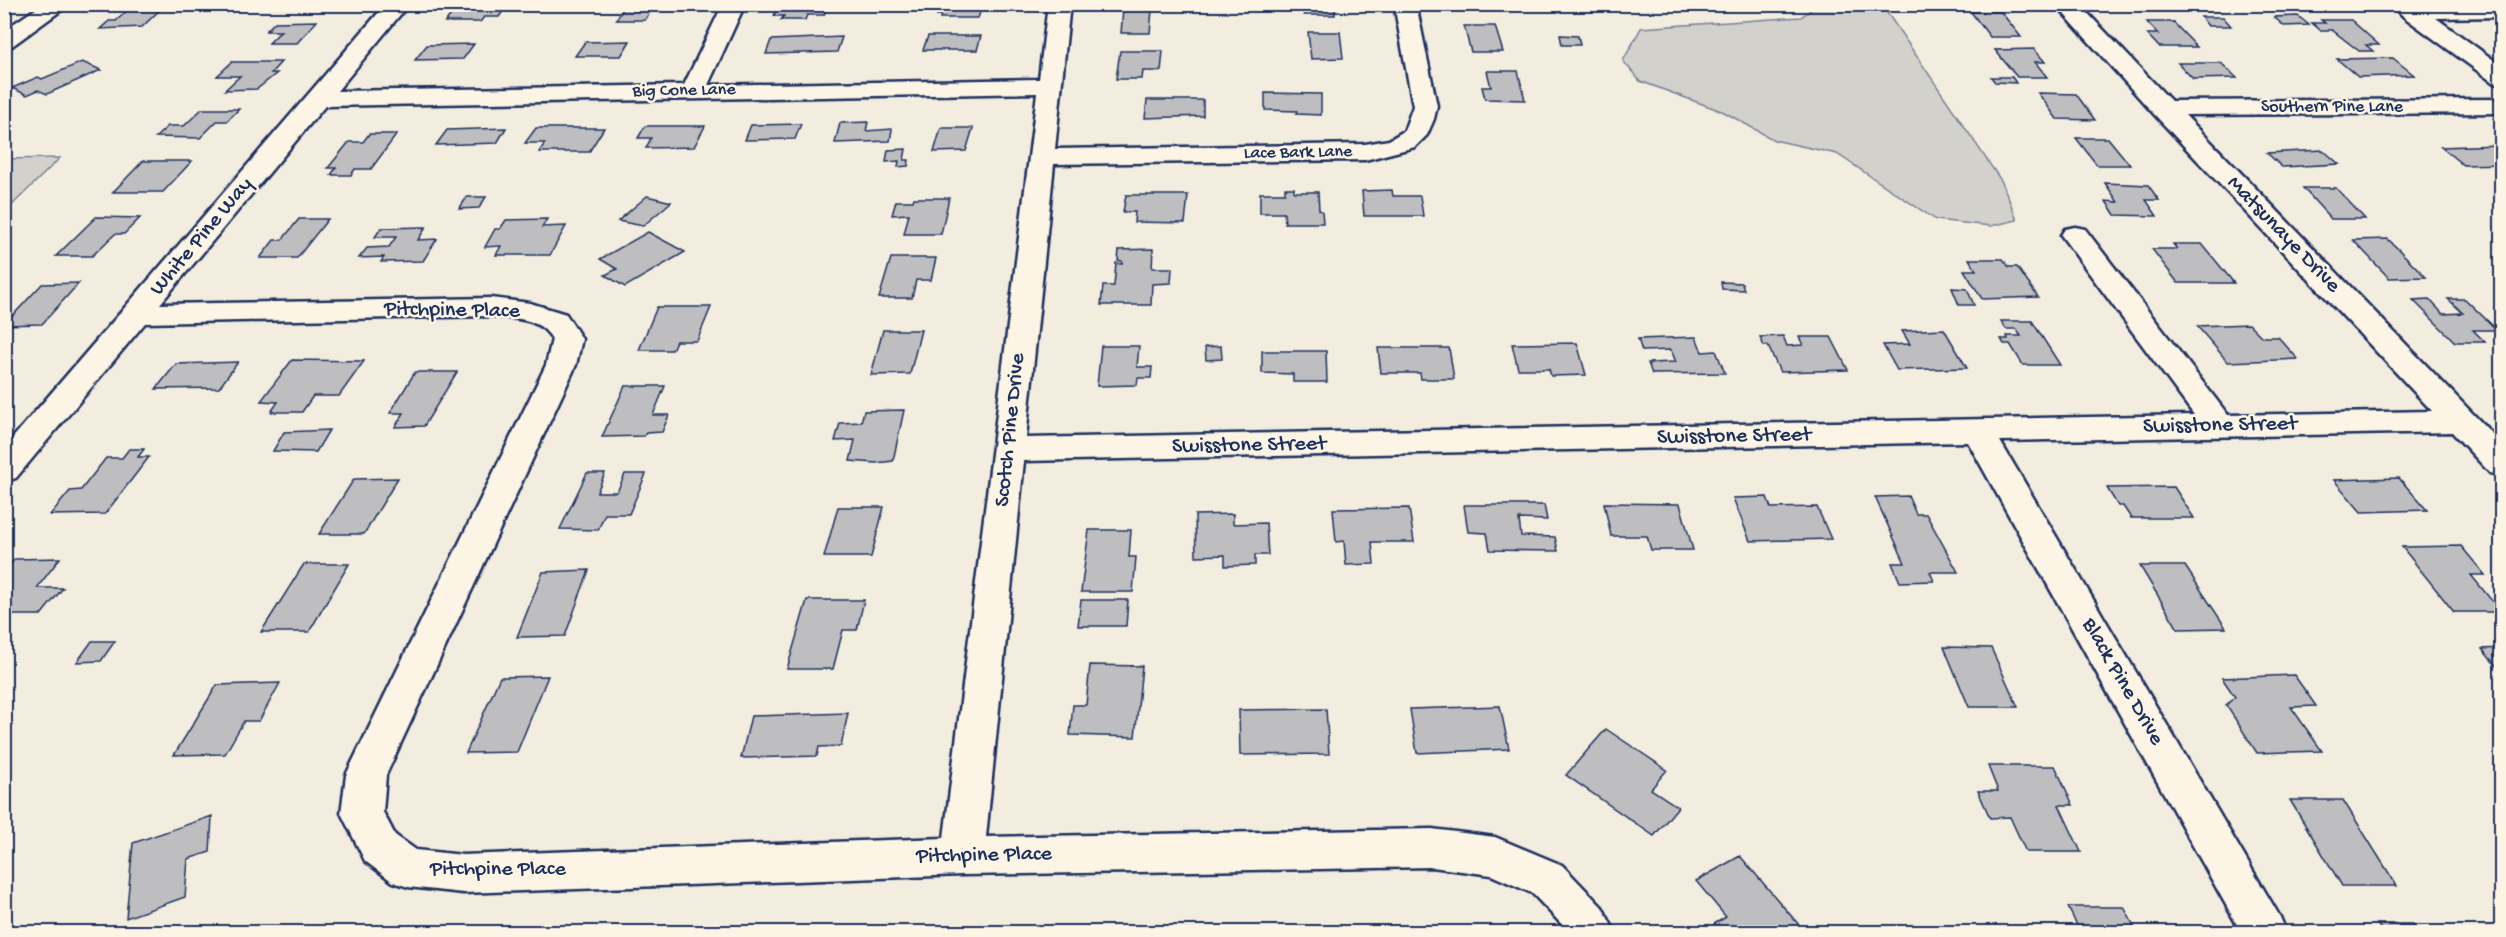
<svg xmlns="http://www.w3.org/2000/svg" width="2506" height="937" viewBox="0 0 2506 937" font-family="'Gochi Hand',sans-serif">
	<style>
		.green { fill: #d3d1cc; stroke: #778095; stroke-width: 1.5 }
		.building { fill: #bebec0; stroke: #1b2f5e; stroke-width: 1.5 }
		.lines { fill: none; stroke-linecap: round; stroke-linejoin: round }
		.minor-casing { stroke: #1b2f5e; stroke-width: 5 }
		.minor { fill: #fcf5e5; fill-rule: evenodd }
		.labels { text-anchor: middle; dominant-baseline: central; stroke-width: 5; stroke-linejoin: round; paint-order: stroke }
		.far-street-label { font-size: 18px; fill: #1b2f5e; stroke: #fcf5e5 }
		.street-label { font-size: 22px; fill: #1b2f5e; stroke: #fcf5e5 }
	</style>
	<rect width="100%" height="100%" fill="#f3ede0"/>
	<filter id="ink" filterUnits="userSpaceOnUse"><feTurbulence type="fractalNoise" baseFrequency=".0167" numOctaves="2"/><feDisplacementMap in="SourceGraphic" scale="12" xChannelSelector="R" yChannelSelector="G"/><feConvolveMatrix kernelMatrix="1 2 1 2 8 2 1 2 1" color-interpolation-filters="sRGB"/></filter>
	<g filter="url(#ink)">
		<!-- green -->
		<path class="green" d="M1817,5H1882L2002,182L2017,220L1991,226L1936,220L1837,154L1774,140L1724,112L1640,81L1623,61L1641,28L1801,17Z
			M60,158L5,212V159Z"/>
		<!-- building -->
		<path class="building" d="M134,4H166L142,27L100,29L109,21H116Z
			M460,4H495L492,7H506L499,17H484L480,22H445Z
			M626,4H662L658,10H651L645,20H616Z
			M779,4H828L824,15H807L805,20H781L784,16H774Z
			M954,4H983L978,18H940L941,15H937L941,5Z
			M1304,4L1335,5V15H1304Z
			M1711,4H1726L1729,10L1714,11Z
			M2118,4H2157V5H2142L2147,9H2122Z
			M1123,9H1152L1150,33H1121Z
			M1971,12H2001L2021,37H1990Z
			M2298,16L2309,25L2284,26L2274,17Z
			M2201,17H2223L2231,26H2208Z
			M2321,20H2351L2379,45H2366L2373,51H2359L2332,30H2320L2312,23H2325Z
			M317,21L297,43H269L281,31H266L275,22Z
			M2147,22H2173L2197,47H2159L2147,34H2158Z
			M1464,26H1495L1503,52H1471Z
			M1308,32H1340L1343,58L1311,59Z
			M1560,35L1578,36L1580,45H1562Z
			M928,36H981L977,50H923Z
			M842,37L837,52L766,54L771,40Z
			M630,41L621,56H575L585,42Z
			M474,44L463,59L415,60L427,45Z
			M2034,49L2045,62H2035L2047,77H2017L1995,50Z
			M1120,51H1163L1161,71H1143L1142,79H1116Z
			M2393,58L2414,75L2358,77L2337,59Z
			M82,62L101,70L47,94L38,90L27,95L12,88L38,77L42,79Z
			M232,62H281L271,73H277L257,89L225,90L240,76H217Z
			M2178,63H2221L2237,78L2193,79Z
			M1487,71H1518L1525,100L1485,99L1482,87H1491Z
			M1991,77H2012L2016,83L1995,82Z
			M1265,93L1321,94V115L1296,114L1297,111L1265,110Z
			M2038,93L2076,94L2095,120L2057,119Z
			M1147,100H1203V116L1145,118Z
			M202,109H239L227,121H217L200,138L156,137L168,126H184Z
			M868,122L866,131L892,129L890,141L835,143L840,123Z
			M801,124L795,139L745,140L751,125Z
			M645,126H705L694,147L646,148L651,138H638Z
			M506,128L497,143L436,145L447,130Z
			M536,128H604L589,152H539L545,143H525Z
			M941,128H973L966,151L934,152Z
			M369,134H397L371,169H355L351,175H331L336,168H328L349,142H363Z
			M2076,138H2108L2130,165H2097Z
			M2500,145L2502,164L2463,165L2441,147Z
			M906,149L904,160H909L908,166L898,167L899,161L886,162L888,150Z
			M2323,150L2339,164L2282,167L2267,153Z
			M143,161H192L163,192H113Z
			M2105,183L2148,185L2159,200H2146L2157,216L2115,215L2106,201L2118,202Z
			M1285,188H1294V192H1318L1319,210L1322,211L1323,223H1285L1284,213H1260V193H1285Z
			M2303,188H2336L2365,219H2331Z
			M1392,190L1393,196H1420L1423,216H1364L1362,191Z
			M1126,195H1188L1185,223L1134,222L1135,212H1123Z
			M647,196L671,202L643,226L618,221Z
			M467,197H486L479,208L459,209Z
			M914,198H949L941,234H904L909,214L892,215L896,201H913Z
			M96,217L140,218L124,234H115L92,256H56Z
			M299,219H328L297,258H260L274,240H282Z
			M547,219L542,227L566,226L550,255H496L501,246L485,247L495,229H500L506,220Z
			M426,227L418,240L437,239L423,261L381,262L384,257L359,258L367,248L389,247L396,237H375L381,228Z
			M648,232L685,252L625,287L605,275L617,269L600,259Z
			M2388,239L2426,277L2389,278L2353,240Z
			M2173,244H2202L2234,283H2178L2152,249H2177Z
			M1153,249L1152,268H1172L1171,283L1152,284L1151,305H1101L1103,286H1114L1116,263L1122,264V261H1118L1119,250Z
			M891,258H936L931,280H916L912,298H879Z
			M1969,259H2003L2009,267H2017L2038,297L1982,299L1964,270H1976Z
			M1721,282L1742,283L1744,290L1722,289Z
			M79,283L42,324L4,325L42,284Z
			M1952,288L1967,289L1974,305H1959Z
			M2429,299L2443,314L2463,313L2448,299H2465L2497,330H2473L2485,342H2455L2413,300Z
			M657,307H711L697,341H676L672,350H639Z
			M2001,321H2032L2060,365H2023L2010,344H2004L2001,339H2008L2007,336H2021L2016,329H2006Z
			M2249,324L2262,337H2278L2298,359L2228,362L2197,326Z
			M1944,329L1967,368L1897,370L1883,345L1910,344L1902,331Z
			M883,330H921L910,374L871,375Z
			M1783,336L1787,346L1803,345L1799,337H1831L1848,370L1780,372L1768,346H1764L1760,337Z
			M1696,337L1702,352L1716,351L1725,373L1652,374L1648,363L1676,362L1671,350L1642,351L1638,339Z
			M1577,343L1586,375L1551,376L1549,369H1518L1512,344Z
			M1101,346H1139L1137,367H1152L1151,378H1138L1137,385L1097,386Z
			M1221,346L1222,359L1206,360L1205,347Z
			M1378,348H1449L1454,379H1421L1420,373H1381Z
			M1262,351H1326L1327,382H1293V374L1262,373Z
			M292,360L364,361L339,396H313L302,412H271L278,402L261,401Z
			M238,362L219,388L156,389L176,364Z
			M415,372H457L424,426L395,427L404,413H390Z
			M625,386H665L653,415H669L662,432L646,433L644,436L602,437Z
			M904,410L893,461L876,463L850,461L855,440L835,441L840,423L861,422L864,411Z
			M329,430L316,452L273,451L284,432Z
			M129,449H144L138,457H149L105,514L50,515L70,491L81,490L106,458H122Z
			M587,473H605L597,492H617L625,474H646L629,514H605L598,530L560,529Z
			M398,478L364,534H319L354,479Z
			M2399,478L2427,510L2361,512L2334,480Z
			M2174,487L2194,518H2131L2123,506H2118L2107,488Z
			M1908,496L1916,514H1926L1958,572H1930L1934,581L1900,582L1892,563H1905L1875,497Z
			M1767,497L1771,508L1817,507L1831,539L1750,541L1733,498Z
			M1604,503L1680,504L1693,550H1651L1647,536H1611Z
			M1464,505H1544L1547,520L1519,519L1521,536L1555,537L1558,551L1490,550L1487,533L1468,532Z
			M838,507H884L871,557H824Z
			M1409,508L1414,542H1372L1374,564L1346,565L1344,541L1336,542L1333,509Z
			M1233,514V524L1266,523L1268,555H1255V565L1225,566V555L1196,556L1195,515Z
			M1089,530H1131L1129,557H1136L1133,592H1081Z
			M2461,546L2485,575H2471L2501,612H2454L2402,547Z
			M60,558L37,588H63L41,615H4V571L15,559Z
			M304,564H349L309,632H261Z
			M2140,566H2185L2226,628L2178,629Z
			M589,570L565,636L517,637L543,572Z
			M807,600H864L857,630H843L833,669H787Z
			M1081,600H1128L1126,626H1078Z
			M92,641H115L101,661L77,662Z
			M1944,647L1991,648L2018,707H1969Z
			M2502,648V673L2482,649Z
			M1090,665L1142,666L1135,737L1070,735L1073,705H1086Z
			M2294,675L2316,706L2291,707L2322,751L2257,753L2226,705L2235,697L2222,678Z
			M548,676L517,752L466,753L500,677Z
			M280,683L259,721H244L225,754L174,755L217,685Z
			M1500,706L1509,749L1417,753L1410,709Z
			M1326,709L1329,754L1240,755L1239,710Z
			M848,713L841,746L819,747L817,756L741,758L751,716Z
			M1606,729L1667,770L1651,789L1678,807L1654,836L1566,775Z
			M1988,766H2055L2073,805H2059L2081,852H2026L2010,817L1990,818L1978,791H1998Z
			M2290,800H2343L2397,886H2342Z
			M212,816L210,852L188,859L185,897L126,918L133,843Z
			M1740,856L1805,932H1721L1714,924L1726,917L1696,881Z
			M2068,907H2124L2137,932H2080Z
			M2377,924H2413L2418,932H2383Z"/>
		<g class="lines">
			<!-- minor casing -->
			<g class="minor-casing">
				<path id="minor" d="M43,4H70L12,46L4,48V30Z
					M386,4H409L337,91L684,85L723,4H745L708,85L1039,79L1048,4H1070L1055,149L1365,144L1389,140L1404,131L1413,106L1394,4H1416L1437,106L1434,119L1427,135L1415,147L1365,160L1054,164L1026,438L2194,415L2061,235L2065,229L2075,227L2085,229L2228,415L2432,411L2153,113L2055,4H2079L2171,101L2502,99V113L2185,115L2502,444V476L2490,473L2452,432L2000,441L2280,917L2286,932H2241L1968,442L1024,461L986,837L1432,829L1495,837L1562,865L1602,907L1615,932H1569L1532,893L1491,875L1432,867L963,875L463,893L408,887L393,882L365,861L341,813L346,775L546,365L552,339C539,317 515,319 491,316L145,323L16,478L4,482V448ZM1037,93L944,838L463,855L416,850L395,835L383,812L386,775L576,365L582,339L566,314L530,303L491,298L160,304L325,106Z
					M2391,4H2502V17L2436,18L2502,66V85L2494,83L2404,17Z"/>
			</g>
			<!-- minor -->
			<use href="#minor" class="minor"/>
		</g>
	</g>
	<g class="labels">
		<!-- far-street labels -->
		<g class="far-street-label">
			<text transform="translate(684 91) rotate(-1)">Big Cone Lane</text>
			<text x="2332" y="107">Southern Pine Lane</text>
			<text transform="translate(1298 153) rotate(-1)">Lace Bark Lane</text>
		</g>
		<!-- street labels -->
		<g class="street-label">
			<text transform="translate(2283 235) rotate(46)">Matsunaye Drive</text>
			<text transform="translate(202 237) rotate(-50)">White Pine Way</text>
			<text transform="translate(452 311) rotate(1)">Pitchpine Place</text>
			<text transform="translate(2220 426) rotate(-1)">Swisstone Street</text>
			<text transform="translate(1011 430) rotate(-84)">Scotch Pine Drive</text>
			<text transform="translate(1734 437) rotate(-1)">Swisstone Street</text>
			<text transform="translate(1249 446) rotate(-1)">Swisstone Street</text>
			<text transform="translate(2122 682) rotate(60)">Black Pine Drive</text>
			<text transform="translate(984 856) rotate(-1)">Pitchpine Place</text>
			<text x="498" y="870">Pitchpine Place</text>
		</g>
	</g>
	<!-- margin -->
	<rect width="2506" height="937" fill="none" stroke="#fcf5e5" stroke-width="24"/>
	<rect x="12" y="12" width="2482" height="913" fill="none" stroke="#1b2f5e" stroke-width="2" filter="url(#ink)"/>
</svg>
